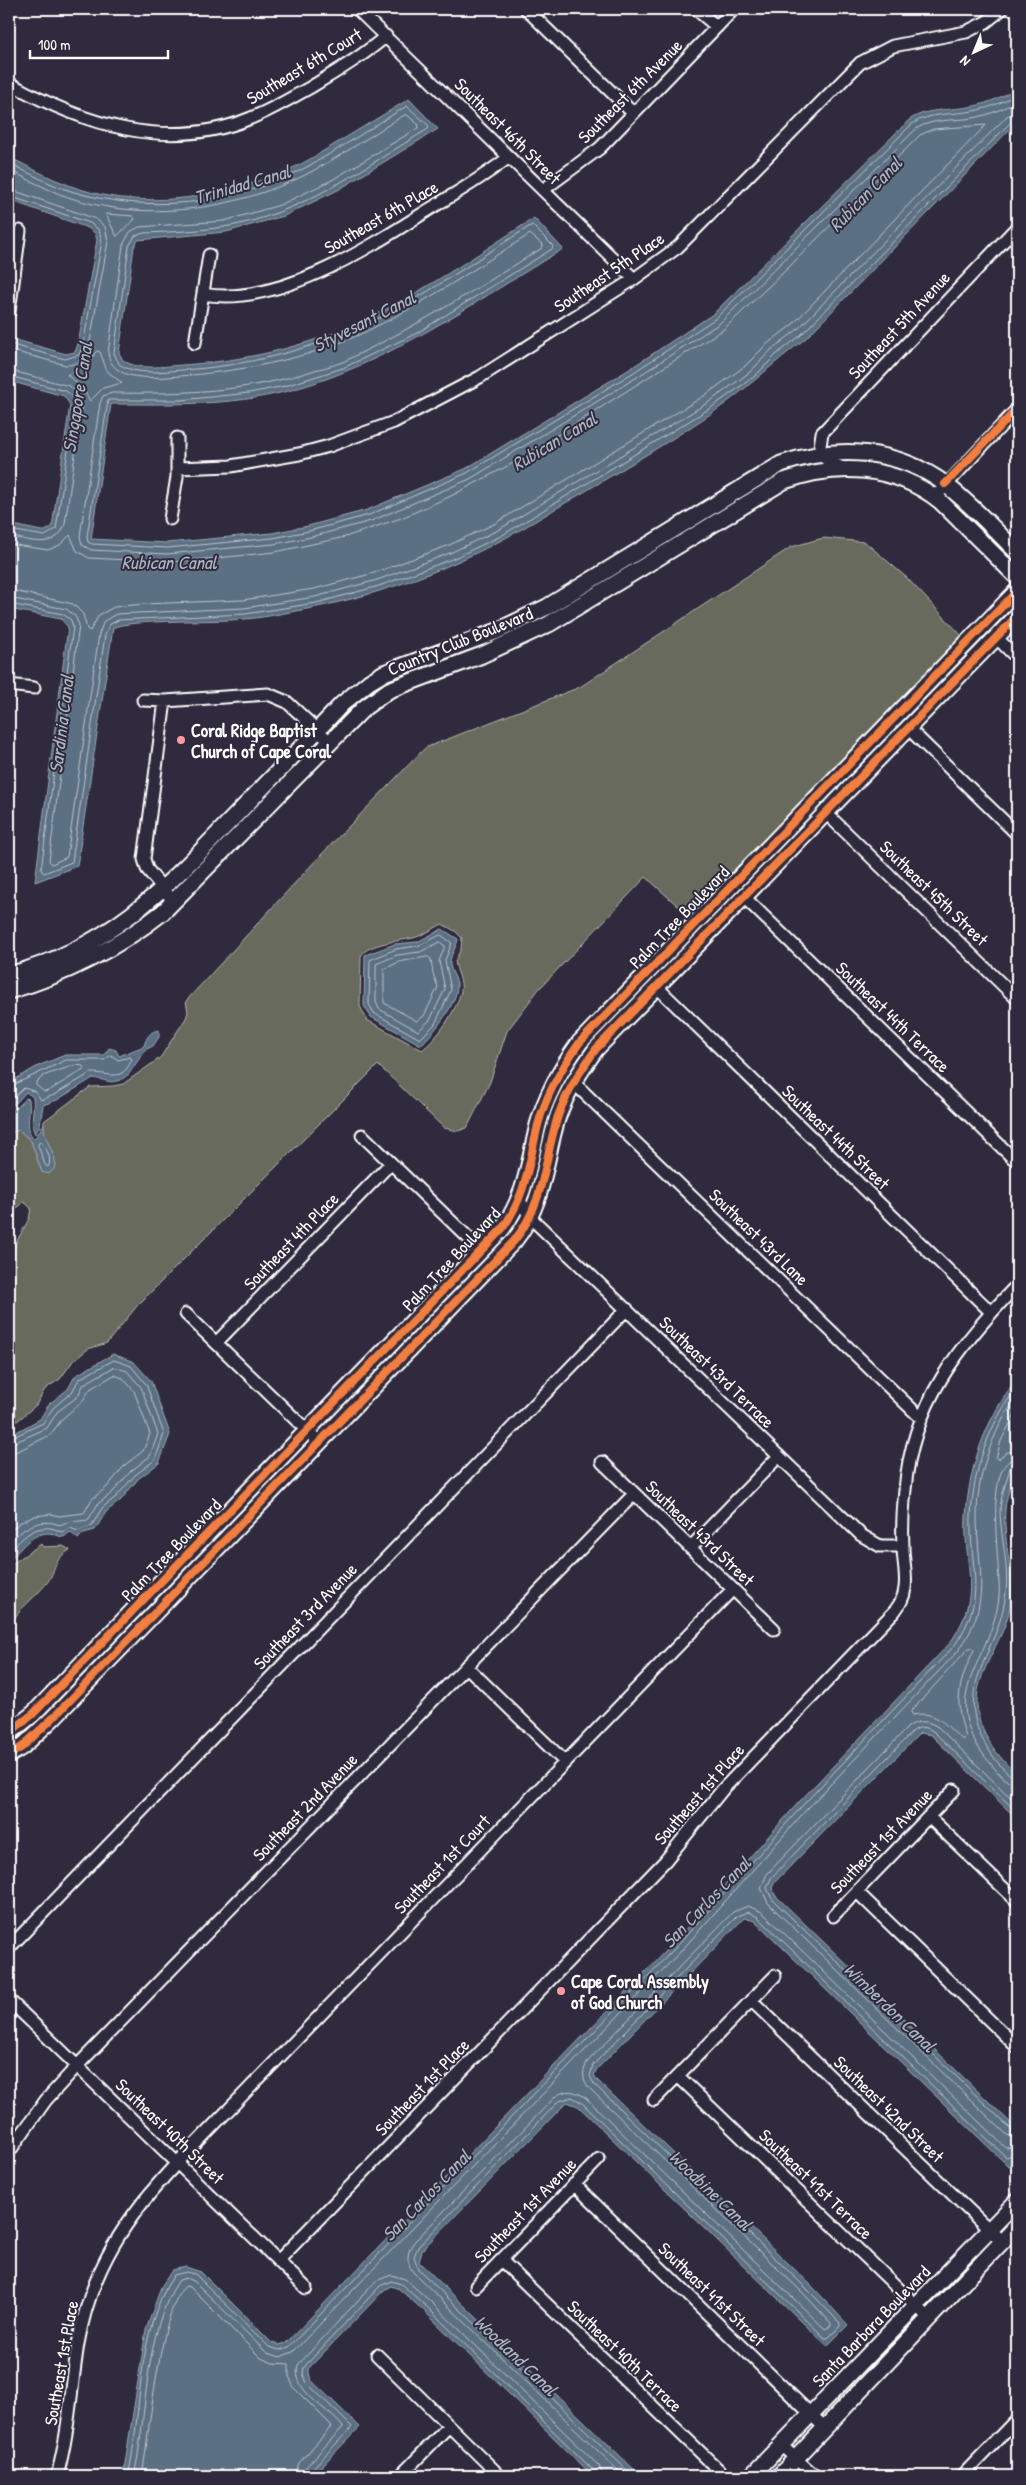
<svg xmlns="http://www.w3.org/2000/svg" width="1026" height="2485" viewBox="0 0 1026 2485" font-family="'Patrick Hand',sans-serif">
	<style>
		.green { fill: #686b5d; stroke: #b4b5ae; fill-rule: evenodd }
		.water { fill: #5b6f83; stroke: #9da9b5 }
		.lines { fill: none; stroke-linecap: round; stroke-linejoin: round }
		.shore { stroke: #bdc5cd; stroke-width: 1 }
		.street-casing { stroke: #fff; stroke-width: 15 }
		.secondary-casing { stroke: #fff; stroke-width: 19 }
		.street { stroke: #2f2a3d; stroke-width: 11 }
		.secondary { stroke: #2f2a3d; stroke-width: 15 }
		.cycleway-casing { stroke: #2f2a3d; stroke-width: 11 }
		.cycleway { stroke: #f27e40; stroke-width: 8 }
		.poi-dot { fill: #ff9aa2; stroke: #2f2a3d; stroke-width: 2 }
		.labels { text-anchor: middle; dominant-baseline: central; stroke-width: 4; stroke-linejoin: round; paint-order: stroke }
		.street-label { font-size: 18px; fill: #fff; stroke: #2f2a3d }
		.poi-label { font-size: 18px; font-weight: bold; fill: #fff; stroke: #2f2a3d; text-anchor: start }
		.water-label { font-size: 19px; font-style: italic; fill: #adb7c1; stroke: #2f2a3d }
	</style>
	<rect width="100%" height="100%" fill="#2f2a3d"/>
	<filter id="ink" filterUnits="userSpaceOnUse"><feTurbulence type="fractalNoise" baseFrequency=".02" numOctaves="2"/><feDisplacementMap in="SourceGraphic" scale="10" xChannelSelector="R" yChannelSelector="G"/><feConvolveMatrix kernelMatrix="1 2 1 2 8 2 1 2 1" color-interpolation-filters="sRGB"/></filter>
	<g filter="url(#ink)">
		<!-- green -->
		<path class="green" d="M823,538L865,542L906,577L965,639L692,919L646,877L539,989L507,1031L490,1082L467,1128L458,1131L444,1128L378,1065L137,1306L107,1343L88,1349L73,1361L60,1379L45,1389L36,1405L9,1428V1255L29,1219L31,1208L24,1202L16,1209L15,1216L9,1224V1133L19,1130L31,1141L42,1172L55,1159L43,1133L44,1121L90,1087L113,1086L123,1084L160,1058L186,1018L188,1012L186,1001L318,858L425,748L580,687L791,547ZM442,924L455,931L462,938L461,949L455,961C456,971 463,981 461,991C457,1010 437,1039 422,1050L367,1020L360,1006L361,956C368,943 400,941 413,938C422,936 433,929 442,924Z
			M41,1544L43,1547L63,1546L70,1550C52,1560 57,1571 46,1584C33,1600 17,1609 9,1629V1566Z"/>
		<!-- water -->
		<path class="water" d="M1017,88V122L805,339C774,362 747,389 715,411C656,451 593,486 532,523C458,567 376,598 290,612C275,615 260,618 245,619C221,622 126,619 113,628L77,866L35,882L68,627L61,619L9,609V524L41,531H45L52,527L70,405L64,396L9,381V338L66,354L75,352L78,344L97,240L95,233L88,228L9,200V157C29,167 49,178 71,186C145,213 229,197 299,165C311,159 323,151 335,144C360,129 384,114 409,99L438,129L338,190L284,216L226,232L138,240L134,247L119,353L123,360C137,371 165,366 182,365C244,361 306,347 362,321C422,293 478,254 534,218L563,249C474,302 389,364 288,391C231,406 170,404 111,404L91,539L167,543L272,533L308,526L367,510L465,469L628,370L713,314L909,120C928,107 952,111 974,106C990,103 1003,96 1017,88Z
			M442,929L458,939C457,947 451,953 450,961C449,969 455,975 457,983C459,1003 434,1032 421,1045L371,1017L364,1006L365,955L395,944L417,942Z
			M159,1030V1037L153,1046L145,1050L129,1074L121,1080L112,1082L93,1078L57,1100L43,1105L40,1125L35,1134C29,1123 35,1109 33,1097L26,1092L17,1102L9,1108V1083L38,1066L65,1055H104L109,1048L116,1050L119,1056L144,1046C146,1038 150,1031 159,1030Z
			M26,1098L29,1099C31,1113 25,1125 32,1137L35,1138L44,1124C43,1138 54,1151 56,1166L49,1174L42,1172L31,1141L19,1130L9,1133V1114Z
			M113,1354L134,1362L151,1381L170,1434L159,1463L138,1479L121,1500L106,1512L95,1530L84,1533L78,1539L70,1532L64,1537C59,1537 53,1533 49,1533C30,1534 22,1548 9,1561V1436L40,1419L49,1404L68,1389L75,1376Z
			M1017,1378C1017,1405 1021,1435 1017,1462C1015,1478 1006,1493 1005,1510C1003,1544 1016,1577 1009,1612C1002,1643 976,1672 977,1704C978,1733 998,1756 1017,1775V1819L931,1735L920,1733L775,1882L772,1888L775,1895L1017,2129V2156L1008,2166L755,1921L744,1918L597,2069L594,2075L597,2080L812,2286L848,2325L827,2346L578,2106L567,2102L422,2250L419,2262L641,2476H593L423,2310L399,2289L391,2286L384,2290L308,2369L311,2380L360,2427L312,2476H123L146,2330L161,2287L172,2270L186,2267L201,2272L272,2343L279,2345L286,2343L673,1943L799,1802L950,1643C984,1594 963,1567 966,1516C969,1464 986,1420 1017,1378Z"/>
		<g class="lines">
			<!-- shore -->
			<path class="shore" d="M9,163C29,173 50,185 71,191C146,214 233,205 303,169C339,150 373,126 407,106L429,126L428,129C363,168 300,215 224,227C197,231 171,232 144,233L135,236L129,246L114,353L119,364C135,376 165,371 183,370C245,366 305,351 362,326C422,300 476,259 532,225L553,246L552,249L417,333L343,368L285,386L249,393L181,400H108L87,537L88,542L92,544L167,548L273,538L309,531L369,515L467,473L631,374L716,318L912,124C930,112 953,115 973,111C990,108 1003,102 1017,94
				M9,170C28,179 47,190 68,197C144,223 234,210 305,175C340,157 373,134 406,114L419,125L418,128L332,180L280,205L224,221L139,227L130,232L123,245L108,353C112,380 146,378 168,377C236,372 305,361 367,331C424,304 477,267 530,234L543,245L542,248C480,287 417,326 351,358C340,364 327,367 315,370C249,392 181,394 112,393L103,396L100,403L80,536L82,545L91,550L167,554L274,544L311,537L371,521L470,479L634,379L720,323L916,129C932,118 955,121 973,118C989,115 1003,109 1017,101
				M9,189L96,219L105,227L108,241L89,347C86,359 78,365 66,365L9,350
				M9,196L90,223L99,230L102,241L83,345L79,355L65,359L9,344
				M106,214L133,216L135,219L117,236Z
				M97,351L100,352L107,371L122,383L103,388L90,401L82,387L67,375L86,366Z
				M9,370L69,386L77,392L82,405L65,524C56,551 29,540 9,536
				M9,376L66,391L72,396L75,405L56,529L45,536L9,530
				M9,544L48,550L60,545L70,535L77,551L89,558L167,562L218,558L275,552L345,537L404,517L451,496L515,462L724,329L789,267L920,135L933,129L986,125L792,325L767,344L745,366L704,396L494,524L447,546L374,573L314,589L243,600L144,604L114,607L99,615L90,631L87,629L83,614L73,604L9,590
				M9,598L66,609L75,616L79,625L49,861L52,864L67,857L99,634L104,621L116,614L244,608L315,597L377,580L450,553L498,530L709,402L750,372L772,349L797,330L1007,116L1017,113
				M9,604L63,614L71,620L73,627L41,870L44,873L72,862L105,635L109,625L118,620L245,614L316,603L379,586L452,559L501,536L712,407L755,376L777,354L801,335L1012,121L1017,119
				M441,935L452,943L445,960L451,990L435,1024L420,1039L374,1013L369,1004L370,960L396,949L418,946Z
				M440,942L445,946L439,961L445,989L430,1020L418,1031L379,1009L376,1002V964L397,955L420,952Z
				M428,957L431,959L433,974L438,987L424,1016L417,1021L384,1003V969L399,962Z
				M76,1065L83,1066L85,1069L48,1091L44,1092L35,1084L43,1076Z
				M9,1087L66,1060H104L111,1055L118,1060L130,1057L132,1059C122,1083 111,1073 91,1073L54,1095L41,1100L36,1092L24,1088L9,1102
				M40,1142C46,1145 53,1161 48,1167L45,1165L38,1145Z
				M1017,1410L1001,1441L996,1458L999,1459L1007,1452L1017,1451
				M9,1439L43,1423L53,1408L72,1392L79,1379L114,1360L131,1366L146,1384L164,1434L155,1460L135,1475L117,1496L102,1508L92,1525L78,1531L70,1528L62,1532C58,1531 54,1528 50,1528C32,1526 19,1540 9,1554
				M9,1445L47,1428L57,1412L77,1397L84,1384L114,1367L127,1371L141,1387L158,1434L150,1456L131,1471L113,1492L98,1504L88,1520C78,1522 69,1520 60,1525C39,1517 22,1528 9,1544
				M9,1453L18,1451L50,1435L63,1418L82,1402L90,1389L114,1375L123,1378L134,1391L150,1434L143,1451L125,1465L107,1487L92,1499L84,1513L59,1516L51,1514L35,1516L19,1523L9,1533
				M1017,1458C981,1460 1002,1573 999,1597C992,1662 932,1697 991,1764C998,1772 1006,1784 1017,1785
				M1017,1464L1010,1468C1006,1483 1000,1498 1000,1513C1001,1539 1009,1566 1006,1592C999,1658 945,1690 993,1756C998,1763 1008,1777 1017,1778
				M969,1648H972L974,1650C958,1683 954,1703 966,1737L963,1740C946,1727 938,1710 913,1715L911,1712Z
				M1017,1804L938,1727C927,1720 918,1720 908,1727L767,1874L761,1888L768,1903L1007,2135L1017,2138
				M1017,1812L934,1732C926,1726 920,1726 912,1732L771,1878L767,1888L772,1899L1012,2130L1017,2132
				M128,2476C143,2411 135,2333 174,2275L186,2272L195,2274L269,2347L279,2350L289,2347L677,1946L803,1805L954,1646C989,1597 969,1569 971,1517C973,1469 989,1425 1017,1387
				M134,2476C148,2414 143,2333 179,2280L186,2278L194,2281L267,2353L280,2357L293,2352L682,1950L807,1809L959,1650C992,1603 978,1571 977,1520C976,1477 992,1431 1017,1397
				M142,2476C148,2442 161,2301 186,2286L190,2287L261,2358L273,2363L289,2364V2376L294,2388L332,2426L299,2463L295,2476
				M303,2476L306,2467L343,2427C329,2408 291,2392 298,2365L376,2281L391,2275L405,2279L431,2302L599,2466L603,2476
				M309,2476L310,2471L352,2427L307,2383L303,2374L304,2367L380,2286L391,2281L401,2284L427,2307L594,2471L596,2476
				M624,2476L414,2273C406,2263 406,2253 414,2242L555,2097C565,2089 575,2090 586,2098L825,2329L831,2326V2323L804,2294L589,2088C582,2079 582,2071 588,2061L733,1912L748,1906L762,1912L1006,2148L1017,2147
				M633,2476L418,2269L414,2256L418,2247L559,2101L572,2097L581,2102L825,2338H828L840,2326V2323L808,2290L594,2084L590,2076L593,2065L737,1916L748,1912L758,1917L1006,2157L1017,2153"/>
			<!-- street casing -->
			<g class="street-casing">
				<path id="street" d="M357,9L634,279
					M526,9L633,113
					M696,9L717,27
					M9,83C83,124 167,153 251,118C272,110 291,98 311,87C337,71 363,56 386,36
					M543,190L600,148L734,9
					M203,294C277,308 370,247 430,209C457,192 484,177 509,157
					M9,312L20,231
					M195,343L209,255
					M177,468L231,466L299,454L329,446L394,422L480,377L634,279L678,247L860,63L893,46L966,32L986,22L1002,9
					M843,468L829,462L819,453L822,433L1017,227
					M935,497L1017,409
					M170,519L177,477V438
					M996,637L1017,658
					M9,685L34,688
					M143,700L165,701L268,694L287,702L330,742
					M165,701L144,859L147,869L174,902
					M908,728L1017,834
					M826,813L1017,999
					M744,897L1017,1162
					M656,986L991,1312
					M573,1082L921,1418
					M362,1135L482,1251
					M520,1201L531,1218L861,1535L880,1546H903
					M186,1314L320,1443
					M216,1343L391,1163
					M602,1462L774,1629
					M690,1548L779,1456
					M466,1666L565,1762
					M929,1817L1017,1901
					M857,1892L1017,2047
					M833,1916L954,1790
					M9,1948L627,1309
					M9,2000L306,2288
					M751,2000L1002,2242
					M678,2076L929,2318
					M654,2100L775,1976
					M9,2152L46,2100L77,2066L634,1494
					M574,2184L825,2428
					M501,2260L725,2476
					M278,2261L665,1861L723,1789L894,1612C900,1604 904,1598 905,1588C907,1575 903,1560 903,1547C902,1528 903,1509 905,1490C912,1403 959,1346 1017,1285
					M476,2286L599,2159
					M377,2355L500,2476
					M781,2445L815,2476
					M57,2476C69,2433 71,2388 78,2344C91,2269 126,2217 177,2163L733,1589
					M400,2476L449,2426
					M962,2476L1017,2419"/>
			</g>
			<!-- secondary casing -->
			<g class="secondary-casing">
				<path id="secondary" d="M9,975C109,948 163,891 232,819C269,781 306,743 342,704L369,682L384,673L495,632L547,607L781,464C836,445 896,448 945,484C971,504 994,529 1017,552
					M9,991C67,974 116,949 163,912L364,708L389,690L482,655L549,624L784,481C838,462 894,465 940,501L1017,577
					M9,1733L33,1714L502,1229C526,1197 529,1162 538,1125C546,1095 562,1067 580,1042L1017,591
					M9,1755L22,1747L53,1718L514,1241C546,1201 543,1162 558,1116C567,1091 581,1070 596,1049L1017,616
					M751,2476L1017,2201
					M779,2476L1017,2226"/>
			</g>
			<!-- street -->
			<use href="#street" class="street"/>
			<!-- secondary -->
			<use href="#secondary" class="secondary"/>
			<!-- cycleway casing -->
			<g class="cycleway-casing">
				<path id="cycleway" d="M945,484L1017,409
					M9,1733L33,1714L502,1229C526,1197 529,1162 538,1125C546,1095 562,1067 580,1042L1017,591
					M9,1755L22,1747L53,1718L514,1241C546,1201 543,1162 558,1116C567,1091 581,1070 596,1049L1017,616"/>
			</g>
			<!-- cycleway -->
			<use href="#cycleway" class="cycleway"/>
		</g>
	</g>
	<!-- markers -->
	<g class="poi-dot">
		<circle cx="181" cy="740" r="5"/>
		<circle cx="561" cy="1991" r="5"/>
	</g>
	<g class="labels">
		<!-- street labels -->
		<g class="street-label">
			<text transform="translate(304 66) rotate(-31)">Southeast 6th Court</text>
			<text transform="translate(630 91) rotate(-45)">Southeast 6th Avenue</text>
			<text transform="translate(508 131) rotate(45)">Southeast 46th Street</text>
			<text transform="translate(381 217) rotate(-30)">Southeast 6th Place</text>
			<text transform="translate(609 272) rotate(-34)">Southeast 5th Place</text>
			<text transform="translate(899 325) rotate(-47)">Southeast 5th Avenue</text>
			<text transform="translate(460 641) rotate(-22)">Country Club Boulevard</text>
			<text transform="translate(934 893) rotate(44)">Southeast 45th Street</text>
			<text transform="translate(679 917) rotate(-46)">Palm Tree Boulevard</text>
			<text transform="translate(893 1017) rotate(44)">Southeast 44th Terrace</text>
			<text transform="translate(836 1137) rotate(44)">Southeast 44th Street</text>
			<text transform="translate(759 1237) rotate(44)">Southeast 43rd Lane</text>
			<text transform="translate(291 1241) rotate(-46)">Southeast 4th Place</text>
			<text transform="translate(451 1259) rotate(-47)">Palm Tree Boulevard</text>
			<text transform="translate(717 1372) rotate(44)">Southeast 43rd Terrace</text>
			<text transform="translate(700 1533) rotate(44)">Southeast 43rd Street</text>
			<text transform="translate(171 1550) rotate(-46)">Palm Tree Boulevard</text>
			<text transform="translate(305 1616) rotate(-46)">Southeast 3rd Avenue</text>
			<text transform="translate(699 1794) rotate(-49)">Southeast 1st Place</text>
			<text transform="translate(305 1807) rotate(-46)">Southeast 2nd Avenue</text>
			<text transform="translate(881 1841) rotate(-46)">Southeast 1st Avenue</text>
			<text transform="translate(442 1864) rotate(-46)">Southeast 1st Court</text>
			<text transform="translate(422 2087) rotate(-46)">Southeast 1st Place</text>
			<text transform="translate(889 2109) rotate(44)">Southeast 42nd Street</text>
			<text transform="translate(170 2131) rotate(44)">Southeast 40th Street</text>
			<text transform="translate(816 2184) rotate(44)">Southeast 41st Terrace</text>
			<text transform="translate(525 2210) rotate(-46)">Southeast 1st Avenue</text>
			<text transform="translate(712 2294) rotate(44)">Southeast 41st Street</text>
			<text transform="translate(871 2326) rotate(-46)">Santa Barbara Boulevard</text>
			<text transform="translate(625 2356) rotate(44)">Southeast 40th Terrace</text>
			<text transform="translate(61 2363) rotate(-80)">Southeast 1st Place</text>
		</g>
		<!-- poi labels -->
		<g class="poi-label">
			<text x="191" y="730">Coral Ridge Baptist<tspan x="191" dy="21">Church of Cape Coral</tspan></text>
			<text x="571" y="1981">Cape Coral Assembly<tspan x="571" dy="21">of God Church</tspan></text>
		</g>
		<!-- water labels -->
		<g class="water-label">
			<text transform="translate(242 184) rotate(-16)">Trinidad Canal</text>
			<text transform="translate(865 194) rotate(-46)">Rubican Canal</text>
			<text transform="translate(364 321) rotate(-27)">Styvesant Canal</text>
			<text transform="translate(77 397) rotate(-81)">Singapore Canal</text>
			<text transform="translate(554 441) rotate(-31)">Rubican Canal</text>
			<text x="169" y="562">Rubican Canal</text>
			<text transform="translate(61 724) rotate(-83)">Sardinia Canal</text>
			<text transform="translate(706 1902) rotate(-46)">San Carlos Canal</text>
			<text transform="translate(890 2007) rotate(44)">Wimberdon Canal</text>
			<text transform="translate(711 2190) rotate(44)">Woodbine Canal</text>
			<text transform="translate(426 2195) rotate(-46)">San Carlos Canal</text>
			<text transform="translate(516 2355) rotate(44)">Woodland Canal</text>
		</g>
	</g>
	<!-- margin -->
	<rect width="1026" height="2485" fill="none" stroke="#2f2a3d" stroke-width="30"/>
	<rect x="15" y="15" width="996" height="2455" fill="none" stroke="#fff" stroke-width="2" filter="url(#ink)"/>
	<!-- north arrow -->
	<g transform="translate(974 52) rotate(224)" stroke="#2f2a3d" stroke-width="4" paint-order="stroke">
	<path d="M0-4L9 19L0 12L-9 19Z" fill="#ffffff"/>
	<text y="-8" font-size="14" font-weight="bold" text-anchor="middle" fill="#ffffff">N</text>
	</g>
	<!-- scale -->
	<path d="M30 50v8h138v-8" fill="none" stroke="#ffffff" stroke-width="2.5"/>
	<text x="38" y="50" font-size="15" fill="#ffffff" stroke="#2f2a3d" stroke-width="4" paint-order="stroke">100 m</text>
</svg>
